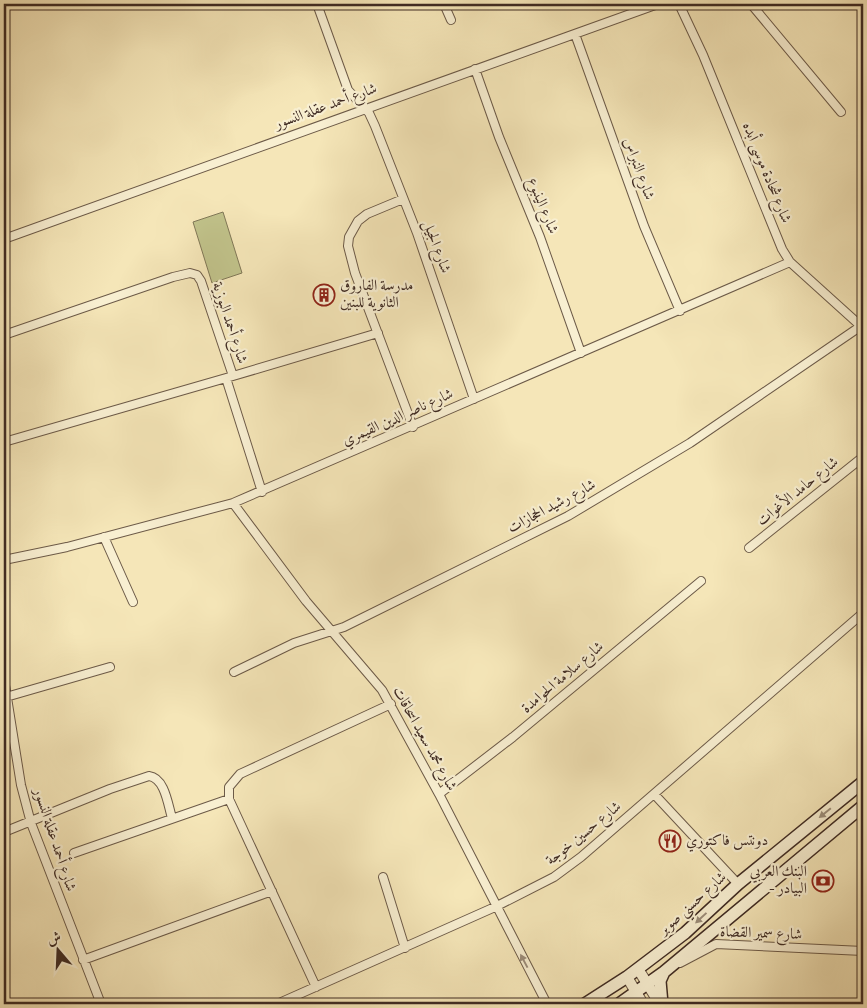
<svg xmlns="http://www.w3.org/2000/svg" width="867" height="1008" viewBox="0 0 867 1008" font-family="Vollkorn,Amiri,serif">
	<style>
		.green { fill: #c1c38b; stroke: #807757 }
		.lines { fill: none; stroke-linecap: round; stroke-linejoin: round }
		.minor-casing { stroke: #6c5a48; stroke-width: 10 }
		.tertiary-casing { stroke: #6c5a48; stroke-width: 12 }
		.secondary-casing { stroke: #3f2b23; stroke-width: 14 }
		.minor { stroke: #f8efd1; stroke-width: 8 }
		.tertiary { stroke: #f8efd1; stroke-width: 10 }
		.secondary { stroke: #f8efd1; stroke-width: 11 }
		.oneway { fill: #9c8d7a }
		.labels { text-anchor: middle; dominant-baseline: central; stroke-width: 4.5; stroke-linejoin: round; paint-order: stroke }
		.street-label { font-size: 15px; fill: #3f2b23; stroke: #f8efd1 }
		.poi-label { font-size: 15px; fill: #3f2b23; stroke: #f8efd1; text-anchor: start }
	</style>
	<rect width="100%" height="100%" fill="#f5e6b8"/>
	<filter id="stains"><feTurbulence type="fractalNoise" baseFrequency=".004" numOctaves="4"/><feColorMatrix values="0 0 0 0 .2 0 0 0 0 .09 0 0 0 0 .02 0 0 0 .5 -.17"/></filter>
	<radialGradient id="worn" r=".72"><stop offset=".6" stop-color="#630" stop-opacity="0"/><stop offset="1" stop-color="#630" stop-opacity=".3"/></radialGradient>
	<!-- green -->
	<path class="green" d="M223,212L242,273L212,283L193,222Z"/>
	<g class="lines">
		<!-- minor casing -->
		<g class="minor-casing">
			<path id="minor" d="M317,4L348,90L369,113L375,126L417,233L474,399
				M444,4L451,20
				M679,4L703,55L782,249L790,262L863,328
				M751,4L841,112
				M575,34L644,226L680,311
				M475,69L499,137L540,237L581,353
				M403,199L367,214L358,221L349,237L348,246L355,273L413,427
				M4,239L658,4
				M4,335L173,277L190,273L197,275L201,281L233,376L4,442
				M233,376L378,333
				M226,378L262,492
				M233,503L306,601L382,690L439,794L547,1004
				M104,537L133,602
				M749,548L863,457
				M4,560L67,547L233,503L790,262
				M234,672L294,643L344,627L568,516L690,443L861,326
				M4,679L21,785L31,823L101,1004
				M6,697L110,667
				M439,794L513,737L701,581
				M654,794L738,884
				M4,832L110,789L149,776C165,778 168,805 172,818
				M74,853L229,799
				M383,877L405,948
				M83,960L272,891
				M680,963L716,944L863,951
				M316,987L229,799V787L240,774L391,704
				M277,1004L495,907L554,877L581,857L863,613"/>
		</g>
		<!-- tertiary casing -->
		<g class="tertiary-casing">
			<path id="tertiary" d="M638,969L660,1004
				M627,977L643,1004"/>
		</g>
		<!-- secondary casing -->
		<g class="secondary-casing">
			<path id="secondary" d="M585,1004L627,977L685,933L738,884L863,782
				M619,1004L664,972L863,806
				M662,1004L660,981L664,972"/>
		</g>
		<!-- minor -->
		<use href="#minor" class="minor"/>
		<!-- tertiary -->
		<use href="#tertiary" class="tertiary"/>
		<!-- secondary -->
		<use href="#secondary" class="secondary"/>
	</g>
	<!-- one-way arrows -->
	<defs><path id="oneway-solid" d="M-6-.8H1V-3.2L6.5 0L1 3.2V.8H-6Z" transform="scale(1.25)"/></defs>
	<g class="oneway">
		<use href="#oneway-solid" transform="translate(825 813) rotate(141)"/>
		<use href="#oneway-solid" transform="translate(701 918) rotate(137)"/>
		<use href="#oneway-solid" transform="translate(524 961) rotate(-118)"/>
	</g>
	<!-- icons -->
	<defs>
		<g id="building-ring" transform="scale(1.125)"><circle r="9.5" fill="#f8efd1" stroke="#8f2418" stroke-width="1.5"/><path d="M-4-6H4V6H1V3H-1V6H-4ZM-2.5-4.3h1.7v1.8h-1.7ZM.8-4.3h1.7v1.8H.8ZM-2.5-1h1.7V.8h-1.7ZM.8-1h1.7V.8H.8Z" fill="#8f2418"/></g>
		<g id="restaurant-ring" transform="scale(1.125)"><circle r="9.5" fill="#f8efd1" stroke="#8f2418" stroke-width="1.5"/><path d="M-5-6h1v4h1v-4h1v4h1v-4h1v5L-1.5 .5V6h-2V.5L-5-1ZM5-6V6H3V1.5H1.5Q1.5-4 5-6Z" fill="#8f2418"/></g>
		<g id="bank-ring" transform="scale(1.125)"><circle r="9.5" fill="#f8efd1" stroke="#8f2418" stroke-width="1.5"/><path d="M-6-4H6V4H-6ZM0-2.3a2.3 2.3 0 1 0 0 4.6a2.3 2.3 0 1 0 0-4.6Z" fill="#8f2418"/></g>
	</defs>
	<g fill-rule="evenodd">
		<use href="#building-ring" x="324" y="295"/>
		<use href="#restaurant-ring" x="670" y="841"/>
		<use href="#bank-ring" x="823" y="881"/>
	</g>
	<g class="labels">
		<!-- street labels -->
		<g class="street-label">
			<text transform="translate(326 107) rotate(-20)">شارع أحمد عقلة النسور</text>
			<text transform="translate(638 169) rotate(70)">شارع النبراس</text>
			<text transform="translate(766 173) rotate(68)">شارع شحادة موسى أبده</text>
			<text transform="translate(542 206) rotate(68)">شارع الينبوع</text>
			<text transform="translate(436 247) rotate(70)">شارع الجيل</text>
			<text transform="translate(229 323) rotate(72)">شارع أحمد البوزية</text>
			<text transform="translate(398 418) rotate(-24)">شارع ناصر الدين القيمري</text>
			<text transform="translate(798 492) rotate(-39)">شارع حامد الأغوات</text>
			<text transform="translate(552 507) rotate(-28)">شارع رشيد الحجازات</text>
			<text transform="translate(563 678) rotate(-40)">شارع سلامة الحوامدة</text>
			<text transform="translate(424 739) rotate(61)">شارع محمد سعيد اسحاقات</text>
			<text transform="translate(584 834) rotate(-39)">شارع حسين خوجة</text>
			<text transform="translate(54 840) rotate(72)">شارع أحمد عقلة النسور</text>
			<text transform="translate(693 904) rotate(-42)">شارع حسني صوبر</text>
			<text transform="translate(761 934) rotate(2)">شارع سمير القضاة</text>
		</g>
		<!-- poi labels -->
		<g class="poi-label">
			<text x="340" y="286">مدرسة الفاروق<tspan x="340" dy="17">الثانوية للبنين</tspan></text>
			<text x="686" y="841">دونتس فاكتوري</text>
			<text x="807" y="872" text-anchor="end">البنك العربي<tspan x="807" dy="17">- البيادر</tspan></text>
		</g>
	</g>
	<!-- margin -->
	<rect width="867" height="1008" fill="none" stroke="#f5e6b8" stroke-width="20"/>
	<rect x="5" y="5" width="857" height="998" fill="none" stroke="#3f2b23" stroke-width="2.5"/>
	<rect x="10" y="10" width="847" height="988" fill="none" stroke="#3f2b23"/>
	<!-- north arrow -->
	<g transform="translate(58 950) rotate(341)" stroke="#f8efd1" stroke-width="4" paint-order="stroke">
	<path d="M0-4L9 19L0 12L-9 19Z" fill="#3f2b23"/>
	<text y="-8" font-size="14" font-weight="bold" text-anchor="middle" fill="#3f2b23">ش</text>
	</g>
	<rect width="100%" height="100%" filter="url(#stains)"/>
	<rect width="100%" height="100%" fill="url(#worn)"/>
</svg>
